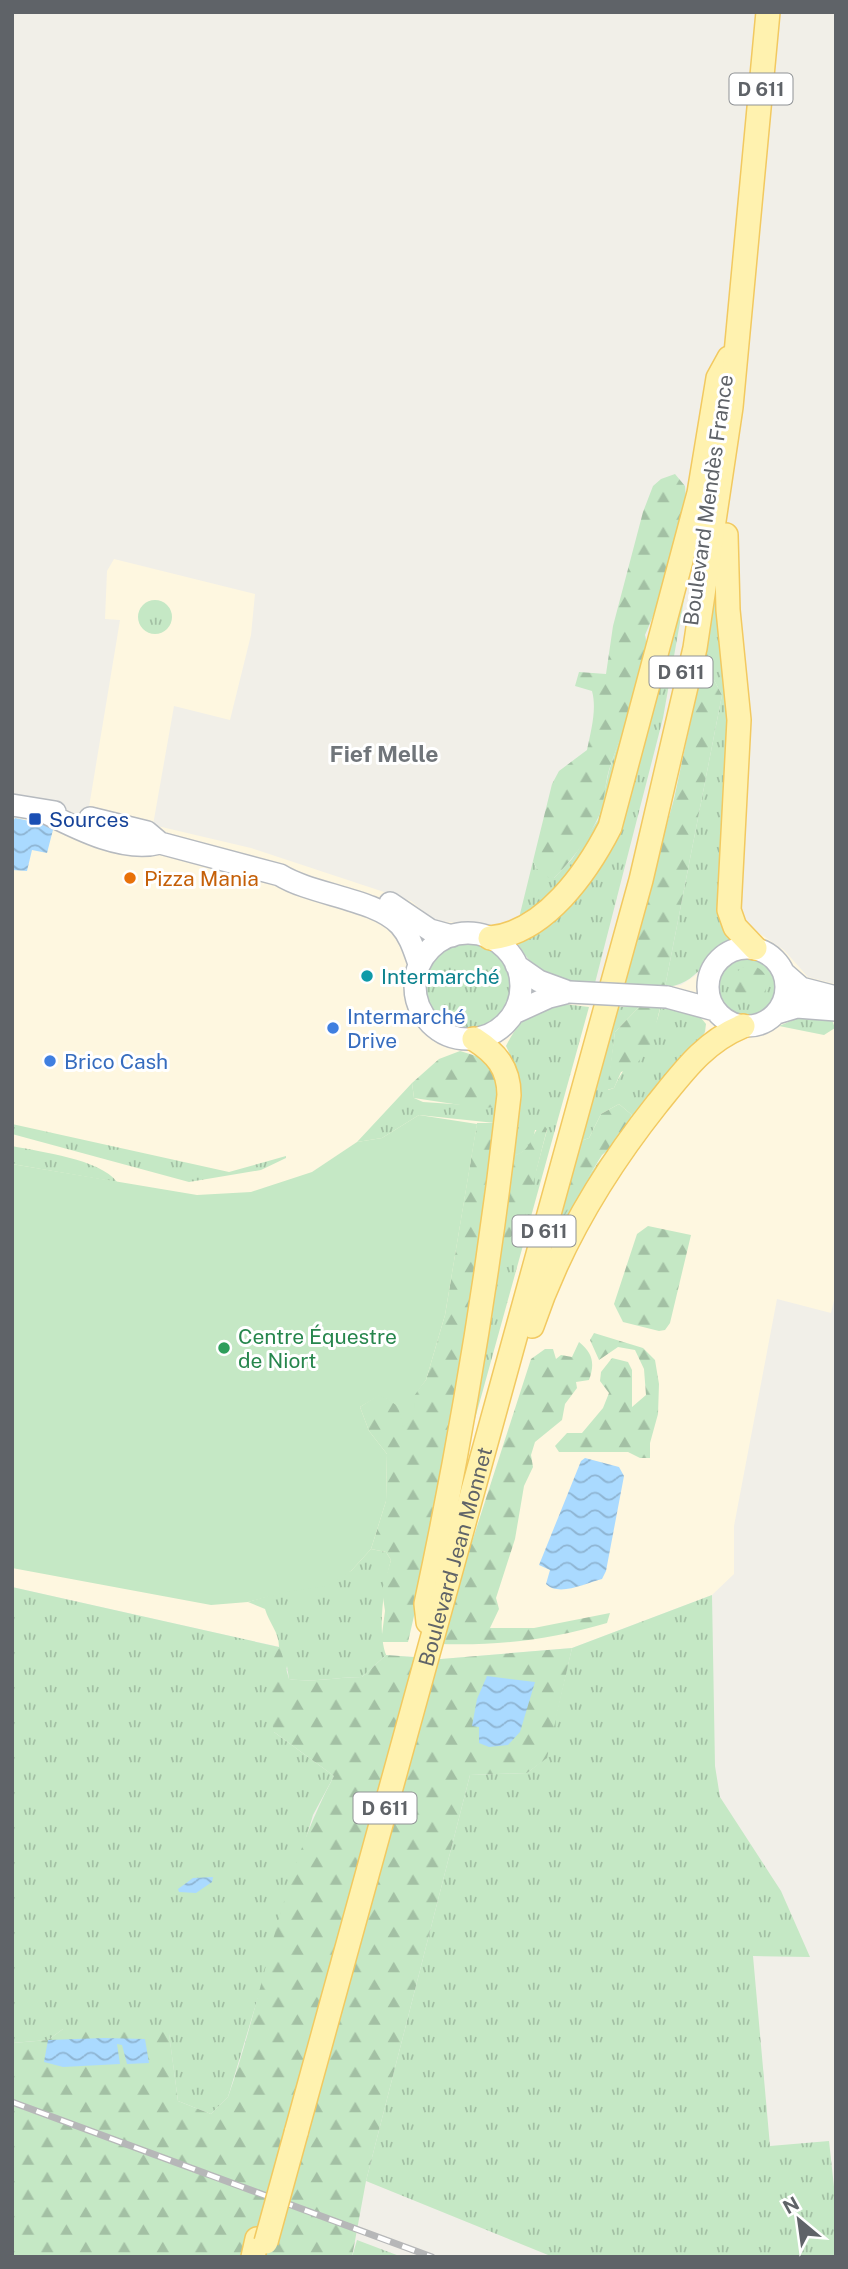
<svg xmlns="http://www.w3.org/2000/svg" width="848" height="2269" viewBox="0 0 848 2269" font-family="'Public Sans',sans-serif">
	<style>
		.commercial { fill: #fef7e0 }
		.grass { fill: url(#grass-tufts) }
		.forest { fill: url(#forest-firs) }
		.pitch { fill: #c5e8c5 }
		.water { fill: url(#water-waves) }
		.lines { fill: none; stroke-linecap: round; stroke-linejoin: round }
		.secondary-casing { stroke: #b6babf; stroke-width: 24 }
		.primary-casing { stroke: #f2c960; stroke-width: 26 }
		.secondary { stroke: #fff; stroke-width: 21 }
		.primary { stroke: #fff2af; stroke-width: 23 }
		.rail-casing { stroke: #b6b7b8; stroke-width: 7 }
		.rail { stroke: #fff; stroke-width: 4.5; stroke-dasharray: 13; stroke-linecap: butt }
		.secondary-bridge-casing { stroke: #b6babf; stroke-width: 24; stroke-linecap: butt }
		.primary-bridge-casing { stroke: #f2c960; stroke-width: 26; stroke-linecap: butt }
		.secondary-bridge { stroke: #fff; stroke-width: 21 }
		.primary-bridge { stroke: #fff2af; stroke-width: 23 }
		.transit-dot { fill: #1a4fb4; stroke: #fff; stroke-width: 2.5 }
		.food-dot { fill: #e8710a; stroke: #fff; stroke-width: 2.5 }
		.culture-dot { fill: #0f9aa8; stroke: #fff; stroke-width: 2.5 }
		.shop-dot { fill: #3f7fe0; stroke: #fff; stroke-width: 2.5 }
		.leisure-dot { fill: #2e9e5b; stroke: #fff; stroke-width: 2.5 }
		.labels { text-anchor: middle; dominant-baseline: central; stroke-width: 6; stroke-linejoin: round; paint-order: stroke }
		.shield { fill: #fff; stroke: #8f9295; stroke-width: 2 }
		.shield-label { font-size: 19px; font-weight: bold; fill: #5f6368 }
		.street-label { font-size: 21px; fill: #5f6368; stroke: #fff }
		.transit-label { font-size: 21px; fill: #164399; stroke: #fff; text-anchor: start }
		.food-label { font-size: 21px; fill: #c56008; stroke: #fff; text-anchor: start }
		.culture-label { font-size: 21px; fill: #0d838f; stroke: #fff; text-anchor: start }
		.shop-label { font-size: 21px; fill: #366cbe; stroke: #fff; text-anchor: start }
		.leisure-label { font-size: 21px; fill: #27864d; stroke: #fff; text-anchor: start }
		.neighbourhood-label { font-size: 23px; font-weight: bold; fill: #70757a; stroke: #fff }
	</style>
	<defs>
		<pattern id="grass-tufts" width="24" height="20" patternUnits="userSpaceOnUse" patternTransform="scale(1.75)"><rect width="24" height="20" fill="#c5e8c5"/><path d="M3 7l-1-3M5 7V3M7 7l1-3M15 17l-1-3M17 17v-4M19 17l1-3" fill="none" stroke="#a3c0a4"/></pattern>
		<pattern id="forest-firs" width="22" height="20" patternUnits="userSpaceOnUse" patternTransform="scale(1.75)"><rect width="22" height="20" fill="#c5e8c5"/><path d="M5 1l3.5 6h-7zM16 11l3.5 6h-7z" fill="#a3c0a4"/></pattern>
		<pattern id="water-waves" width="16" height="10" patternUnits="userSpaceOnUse" patternTransform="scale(1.75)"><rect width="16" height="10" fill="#aadaff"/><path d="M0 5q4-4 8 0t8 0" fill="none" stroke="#8eb4d2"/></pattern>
	</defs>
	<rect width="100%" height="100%" fill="#f1efe8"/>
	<!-- commercial -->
	<path class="commercial" d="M114,559L255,594L251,635L230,720L174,706L153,825L251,848L375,889L411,901L435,921L483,924L516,940L526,958L595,983L665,987L681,985L696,975L715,950L753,929L784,950L808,977L836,984V1292L831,1313L777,1299L734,1526V1574L712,1595L572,1648L441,1659L280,1647L12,1587V811L86,825L120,620L105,619L107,571Z"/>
	<!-- grass -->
	<path class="grass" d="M695,538L663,718L595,983C555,980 536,978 516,940L587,875Z
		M720,560L730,682L722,923L731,939C707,955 697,986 665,987L722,695L714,680L701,673Z
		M138 617a17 17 0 1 1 34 0a17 17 0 1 1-34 0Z
		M638,683C614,779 608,859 519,918L533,861L536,868L554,878L572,859L598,820L609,771Z
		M423 985a45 45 0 1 1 90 0a45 45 0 1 1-90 0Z
		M717 988a31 31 0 1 1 62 0a31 31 0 1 1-62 0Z
		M564,1004L589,1007L465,1455L500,1236L536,1171L547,1130H535C533,1144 526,1154 511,1156C514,1118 524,1082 506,1046C522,1015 531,1013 564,1004Z
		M617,1007H639L615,1032L608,1090L614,1088C626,1059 656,1039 660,1008L697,1013L706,1024L705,1032L529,1310L558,1219L632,1115L619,1104L601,1114L589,1138L578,1142Z
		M803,1016L832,1020L835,1028L824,1035L779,1026Z
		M412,1083L414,1098L423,1102L497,1107L495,1123L419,1115L382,1138L357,1142Z
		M12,1124L229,1172L286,1156V1158L261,1170L189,1182L12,1134Z
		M12,1146C41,1152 100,1159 117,1182L12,1164Z
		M371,1549L386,1552L391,1560C384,1584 377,1631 386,1655L362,1677C337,1677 314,1683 289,1679L287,1666L274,1732L334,1776L313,1815L228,2097L211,2114L178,2101L169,2034L63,2029L48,2040L12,2043V1587L279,1647C279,1632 269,1623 265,1609L248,1602L351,1571Z
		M712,1595L715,1766L720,1797L781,1891L810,1957L753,1956L770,2146L829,2141L836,2205V2257H553L366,2181L470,1775L527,1773L546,1758L572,1648Z
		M357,2240L402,2257H352Z"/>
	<!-- forest -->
	<path class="forest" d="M675,474L685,486L686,499L665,588L645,635C653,660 618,742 609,770C604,787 605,806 596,822C585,843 571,861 554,878C543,878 537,871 533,861L552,784L559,771L587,750C591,731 597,709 592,691L575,686L579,672L606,674L613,626L643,512L653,486L661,479Z
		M701,673L714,680L722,695L665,987L622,984L674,799Z
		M733 983a17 17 0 1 1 34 0a17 17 0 1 1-34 0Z
		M639,1007L660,1008L652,1042L634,1068L621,1072L614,1088L607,1090L615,1032Z
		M460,1051L486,1059L498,1084L497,1107L480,1108L414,1098L412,1083L439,1059Z
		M619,1104L632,1115L610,1148L602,1155L561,1221L558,1219L578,1142L589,1138L601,1114Z
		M477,1123H495L450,1460L408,1642H381L385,1611L382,1590L391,1560L386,1552L371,1549L386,1501L387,1454L369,1431L360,1407L380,1394L414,1416L413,1396L426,1380L445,1315Z
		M542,1123L547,1129L522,1227L507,1240L500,1236L511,1156C533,1152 529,1136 542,1123Z
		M648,1226L691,1235L670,1323L665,1330L659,1331L623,1322L614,1304L637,1234Z
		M594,1333L643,1348L655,1360L659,1384L658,1414L650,1443V1458H640L628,1452H559L555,1446L567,1433H582L603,1408L609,1393L600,1381L601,1372L612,1358L628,1362L632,1370V1407L646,1395L644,1369L635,1350L618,1347L599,1360L590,1340Z
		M579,1342C593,1353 595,1364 589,1380L576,1382L577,1388L565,1404L562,1420L535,1442L531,1455L533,1467L524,1486L515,1539L496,1598L499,1609L490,1628H534L610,1613L607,1623C550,1640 497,1646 439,1644L531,1359L545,1349H553L556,1359L561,1355L572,1357Z
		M280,1647L289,1679C314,1683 337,1677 362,1677L386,1655L441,1659L572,1648L547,1758L527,1773L470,1775L366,2181L352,2257H12V2043L48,2040L63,2029L158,2028L169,2033L178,2101L211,2114L228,2097C265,1991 280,1876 334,1776L274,1732C268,1705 263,1670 280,1647Z"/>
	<!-- pitch -->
	<path class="pitch" d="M419,1115L477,1124L445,1315L426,1380L414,1396L415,1416L403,1427L398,1406L380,1395L360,1407L369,1431L387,1454L386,1501L371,1549L351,1571L327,1586L285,1592L248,1602L211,1605L12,1568V1164L197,1195L251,1192L312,1172L357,1142L382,1138Z"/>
	<!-- water -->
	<path class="water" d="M15,818L54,826L47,853L32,850L27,871L12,870V823Z
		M585,1458L619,1467L624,1476L606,1571L602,1579C586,1583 559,1597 546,1584L550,1570L539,1565L581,1461Z
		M487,1676L535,1682L520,1732L508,1745L489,1747L479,1743V1727L472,1726L477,1699Z
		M213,1877L212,1882L196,1893L179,1892L178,1889L193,1878Z
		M104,2038L145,2039L149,2063L127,2064L122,2045L117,2044L120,2064L63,2067L44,2062L48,2040Z"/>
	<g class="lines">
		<!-- secondary casing -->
		<g class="secondary-casing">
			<path id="secondary" d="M12,805L55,812
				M42,811C76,828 123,853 160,843L280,875C312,895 376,899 400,925C410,936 414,950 419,964
				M90,818L147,832L160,843
				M390,903L430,930L452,936
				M415 986a53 53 0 1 1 106 0a53 53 0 1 1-106 0Z
				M708 987a39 39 0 1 1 78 0a39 39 0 1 1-78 0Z
				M516,965L539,981L569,992
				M785,974L801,988L836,997
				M667,997L715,1010
				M514,1013L549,997L569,992
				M777,1013L797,1007L836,1010"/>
		</g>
		<!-- primary casing -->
		<g class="primary-casing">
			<g id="primary">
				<path d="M726,535L728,610L739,720L729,910L735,927L755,948"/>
				<path d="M490,938C545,933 587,872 610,827L699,493L718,378L729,358"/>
				<path d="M532,1326C560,1243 603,1172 657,1104C683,1072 704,1042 743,1026"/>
				<path d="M428,1622L426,1604C462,1436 490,1266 509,1095C509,1068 496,1053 474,1039"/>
				<path id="s1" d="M296,2133L641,880L695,648L731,407L768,12"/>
				<path d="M253,2257L257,2239"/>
			</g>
		</g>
		<!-- secondary -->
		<use href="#secondary" class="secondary"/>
		<!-- primary -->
		<use href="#primary" class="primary"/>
		<!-- rail casing -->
		<g class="rail-casing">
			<path id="rail" d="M12,2102L432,2257"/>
		</g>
		<!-- rail -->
		<use href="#rail" class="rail"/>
		<!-- secondary-bridge casing -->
		<g class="secondary-bridge-casing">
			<path id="secondary-bridge" d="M569,992L667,997"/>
		</g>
		<!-- primary-bridge casing -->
		<g class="primary-bridge-casing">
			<path id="primary-bridge" d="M266,2242L296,2133"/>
		</g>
		<!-- secondary-bridge -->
		<use href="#secondary-bridge" class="secondary-bridge"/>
		<!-- primary-bridge -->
		<use href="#primary-bridge" class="primary-bridge"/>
	</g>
	<!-- markers -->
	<rect class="transit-dot" x="28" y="812" width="14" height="14" rx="3.5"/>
	<circle class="food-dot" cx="130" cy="878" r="7"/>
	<circle class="culture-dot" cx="367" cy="976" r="7"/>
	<g class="shop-dot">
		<circle cx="333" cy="1028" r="7"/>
		<circle cx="50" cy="1061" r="7"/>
	</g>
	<circle class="leisure-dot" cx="224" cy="1348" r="7"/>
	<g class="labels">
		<!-- shield labels -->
		<g class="shield">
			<rect x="729.5" y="73.5" width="63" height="31" rx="5"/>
			<rect x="649.5" y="656.5" width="63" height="31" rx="5"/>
			<rect x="512.5" y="1215.5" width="63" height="31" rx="5"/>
			<rect x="353.5" y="1792.5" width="63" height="31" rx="5"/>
		</g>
		<g class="shield-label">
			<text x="761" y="89">D 611</text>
			<text x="681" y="672">D 611</text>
			<text x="544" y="1231">D 611</text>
			<text x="385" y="1808">D 611</text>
		</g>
		<!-- street labels -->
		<g class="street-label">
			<text transform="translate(708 500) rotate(-82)">Boulevard Mendès France</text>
			<text stroke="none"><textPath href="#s1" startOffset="598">Boulevard Jean Monnet</textPath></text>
		</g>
		<!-- transit labels -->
		<g class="transit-label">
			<text x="49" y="819">Sources</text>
		</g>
		<!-- food labels -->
		<g class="food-label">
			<text x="144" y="878">Pizza Mania</text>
		</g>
		<!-- culture labels -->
		<g class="culture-label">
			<text x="381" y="976">Intermarché</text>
		</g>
		<!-- shop labels -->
		<g class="shop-label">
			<text x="347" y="1016">Intermarché<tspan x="347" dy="24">Drive</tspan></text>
			<text x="64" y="1061">Brico Cash</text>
		</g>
		<!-- leisure labels -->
		<g class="leisure-label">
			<text x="238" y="1336">Centre Équestre<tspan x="238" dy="24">de Niort</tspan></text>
		</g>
		<!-- neighbourhood labels -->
		<g class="neighbourhood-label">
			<text x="384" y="753">Fief Melle</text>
		</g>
	</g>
	<!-- border -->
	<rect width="848" height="2269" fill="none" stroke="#5f6368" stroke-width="28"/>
	<!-- north arrow -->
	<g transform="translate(799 2220) rotate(331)" stroke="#ffffff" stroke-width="5" paint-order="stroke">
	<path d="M0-5L12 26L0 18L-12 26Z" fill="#5f6368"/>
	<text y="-10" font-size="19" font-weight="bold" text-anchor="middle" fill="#5f6368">N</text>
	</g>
</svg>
